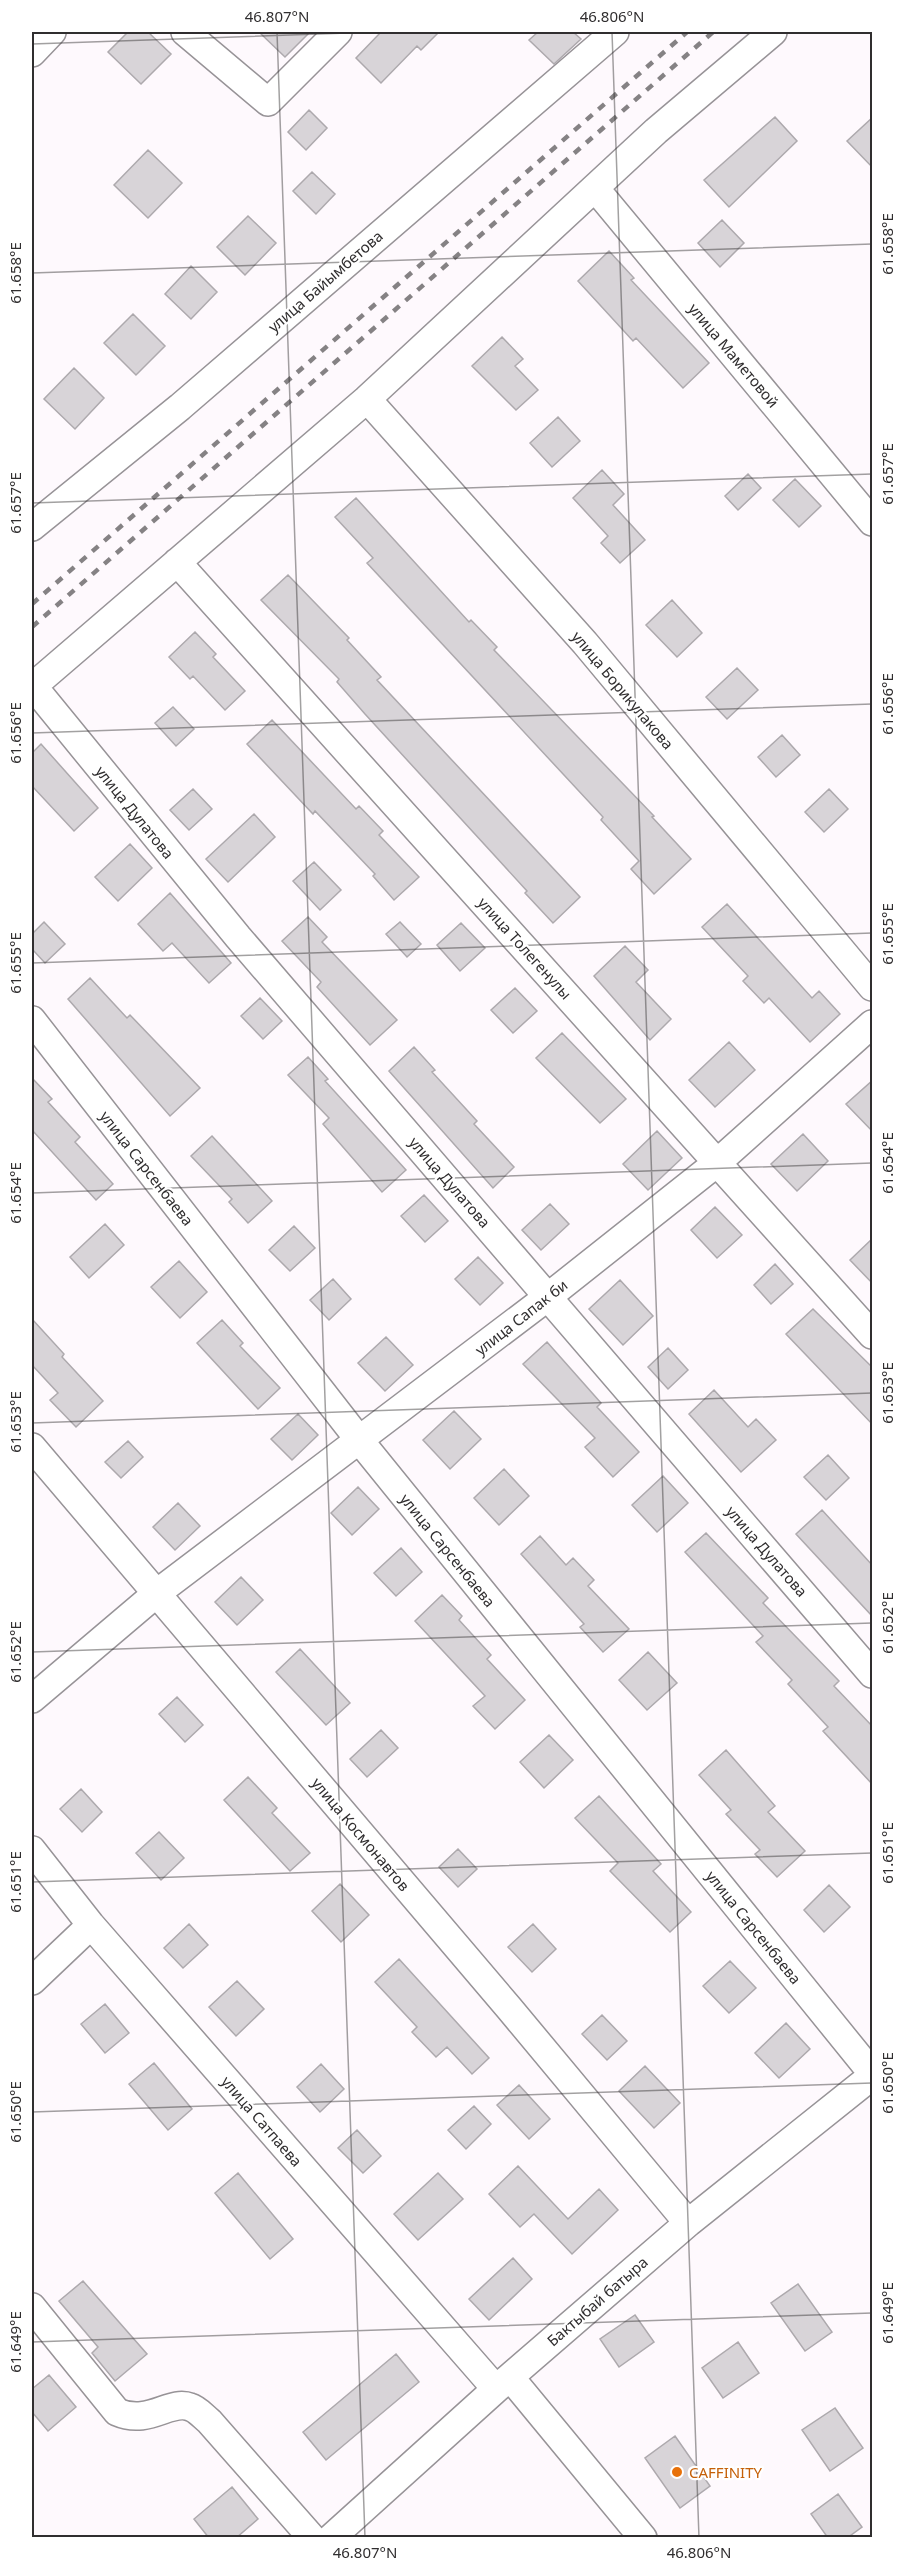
<svg xmlns="http://www.w3.org/2000/svg" width="904" height="2569" viewBox="0 0 904 2569" font-family="'Noto Sans',sans-serif">
	<style>
		.building { fill: #d8d4d8; stroke: #ada9ad; stroke-width: 1.5 }
		.lines { fill: none; stroke-linecap: round; stroke-linejoin: round }
		.minor-casing { stroke: #979397; stroke-width: 30 }
		.minor { stroke: #fff; stroke-width: 27 }
		.rail { stroke: #858284; stroke-width: 4.5; stroke-dasharray: 8 8; stroke-linecap: butt }
		.ticks { fill: none; stroke: #302e2f; stroke-width: 1.5; stroke-opacity: 0.45 }
		.food-dot { fill: #e8710a; stroke: #fff; stroke-width: 2 }
		.labels { text-anchor: middle; dominant-baseline: central; stroke-width: 4.5; stroke-linejoin: round; paint-order: stroke }
		.street-label { font-size: 15px; fill: #302e2f; stroke: #fff }
		.food-label { font-size: 15px; fill: #c56008; stroke: #fff; text-anchor: start }
		.neatline { fill: none; stroke: #302e2f; stroke-width: 2 }
		.ticks-label { font-size: 15px; text-anchor: middle; fill: #302e2f }
	</style>
	<rect width="100%" height="100%" fill="#fef9fd"/>
	<!-- building -->
	<path class="building" d="M128,32H148L171,54L141,84L108,52Z
		M259,32H310L285,57Z
		M381,32H439L421,50L417,46L381,83L356,58Z
		M538,32H573L581,39L554,64L529,40Z
		M309,110L327,128L306,150L288,132Z
		M775,117L797,141L729,207L704,180Z
		M873,117V168L847,141Z
		M148,150L182,183L148,218L114,185Z
		M312,172L335,194L316,214L293,191Z
		M248,216L276,243L245,275L217,247Z
		M722,220L744,243L720,267L698,243Z
		M609,251L634,278L631,280L709,363L683,388L636,338L633,341L578,281Z
		M191,266L217,292L191,319L165,294Z
		M133,314L165,346L136,375L104,343Z
		M502,337L523,359L515,366L538,390L516,410L472,366Z
		M74,368L104,398L75,429L44,399Z
		M558,417L580,441L552,467L530,443Z
		M602,470L624,494L613,505L645,540L620,563L601,543L608,536L573,498Z
		M748,474L761,488L738,510L725,496Z
		M795,479L821,506L799,527L773,500Z
		M356,498L469,622L471,620L497,647L494,650L654,816L652,817L691,859L654,894L631,869L639,861L601,820L603,817L367,563L373,558L335,517Z
		M288,575L349,638L347,640L381,677L377,680L580,897L553,923L525,893L527,891L365,714L337,682L339,679L261,600Z
		M672,600L702,633L677,657L646,625Z
		M195,632L216,654L213,657L245,691L225,710L193,676L190,679L169,657Z
		M737,668L758,690L727,719L706,697Z
		M173,707L194,729L176,746L155,723Z
		M272,720L356,809L359,806L383,831L379,835L419,877L394,900L373,876L375,874L315,811L313,814L247,744Z
		M782,735L800,755L776,777L758,757Z
		M41,744L98,808L74,831L32,786V753Z
		M193,789L212,809L189,830L170,810Z
		M829,789L848,809L824,832L805,812Z
		M254,814L275,837L228,882L206,859Z
		M130,844L152,868L118,901L95,877Z
		M314,862L341,890L320,910L293,881Z
		M170,893L231,963L209,983L172,943L163,951L138,924Z
		M727,904L812,998L819,991L840,1014L810,1042L769,998L764,1003L743,981L748,976L702,927Z
		M308,917L327,937L322,942L397,1020L370,1045L317,987L321,982L282,941Z
		M44,922L65,944L45,963L32,949V934Z
		M400,922L421,944L407,957L386,934Z
		M461,923L485,948L460,971L437,945Z
		M625,946L648,970L636,982L671,1019L650,1040L594,976Z
		M90,978L127,1018L130,1015L200,1088L170,1116L68,999Z
		M515,988L537,1011L513,1033L491,1010Z
		M260,998L282,1021L263,1039L241,1016Z
		M562,1033L626,1099L600,1123L536,1058Z
		M729,1042L755,1070L715,1107L689,1080Z
		M414,1047L435,1070L432,1072L477,1121L474,1124L514,1167L493,1188L389,1071Z
		M308,1057L328,1079L325,1081L406,1170L382,1192L323,1124L329,1118L288,1075Z
		M32,1078L52,1099L48,1102L80,1137L75,1142L113,1184L96,1200L32,1130Z
		M873,1080V1132L846,1104Z
		M657,1131L682,1158L648,1190L623,1164Z
		M803,1134L828,1161L797,1191L771,1164Z
		M212,1136L272,1201L248,1223L229,1202L232,1199L191,1156Z
		M424,1195L448,1221L425,1242L401,1216Z
		M550,1204L569,1224L541,1250L522,1230Z
		M715,1207L742,1235L717,1258L691,1230Z
		M105,1224L124,1245L89,1278L70,1257Z
		M294,1226L315,1248L290,1271L269,1250Z
		M873,1238V1284L850,1260Z
		M478,1257L503,1283L480,1305L455,1279Z
		M179,1261L207,1292L180,1318L151,1287Z
		M775,1264L793,1284L771,1304L754,1285Z
		M333,1279L351,1299L329,1320L310,1300Z
		M620,1280L653,1316L623,1345L589,1309Z
		M813,1309L873,1368V1425L786,1334Z
		M32,1319L64,1354L62,1357L103,1401L76,1427L50,1400L58,1393L32,1365Z
		M222,1320L243,1343L240,1346L280,1388L258,1409L197,1343Z
		M386,1337L413,1365L385,1391L358,1363Z
		M547,1342L601,1403L597,1407L639,1452L613,1477L585,1447L595,1438L523,1364Z
		M668,1348L688,1370L668,1389L648,1367Z
		M714,1390L748,1427L756,1419L776,1440L741,1472L689,1414Z
		M454,1411L481,1439L450,1469L423,1440Z
		M298,1414L318,1435L292,1460L271,1439Z
		M128,1441L143,1457L121,1478L105,1462Z
		M828,1455L849,1478L826,1500L804,1477Z
		M504,1469L529,1496L499,1525L474,1498Z
		M663,1476L688,1503L657,1532L632,1505Z
		M358,1487L379,1509L352,1535L331,1513Z
		M178,1503L200,1526L175,1550L153,1527Z
		M822,1510L873,1566V1617L796,1534Z
		M706,1533L768,1598L763,1603L839,1681L834,1686L873,1727V1785L823,1731L828,1727L788,1684L792,1680L756,1642L763,1636L685,1552Z
		M540,1536L566,1565L573,1558L594,1580L588,1586L629,1629L603,1652L580,1627L584,1624L521,1554Z
		M401,1548L422,1572L396,1596L374,1573Z
		M241,1577L263,1600L237,1625L215,1602Z
		M442,1595L462,1616L459,1620L491,1655L487,1659L525,1700L495,1729L473,1706L485,1696L415,1621Z
		M300,1649L350,1703L326,1725L276,1672Z
		M648,1652L677,1683L647,1710L619,1680Z
		M177,1697L203,1725L185,1742L159,1714Z
		M381,1730L398,1748L367,1777L350,1759Z
		M549,1735L573,1760L544,1788L520,1762Z
		M726,1750L775,1806L768,1812L805,1851L777,1877L755,1854L760,1850L726,1814L731,1810L699,1775Z
		M248,1777L277,1808L272,1813L310,1853L290,1871L224,1800Z
		M81,1789L102,1812L82,1832L60,1809Z
		M599,1796L661,1864L653,1871L691,1912L670,1932L610,1871L618,1863L575,1818Z
		M159,1832L184,1858L161,1880L136,1853Z
		M458,1849L477,1869L458,1887L439,1867Z
		M340,1884L369,1915L341,1942L312,1911Z
		M829,1885L850,1907L824,1932L804,1910Z
		M189,1924L208,1945L183,1968L164,1948Z
		M533,1924L556,1949L532,1972L508,1947Z
		M399,1959L489,2058L472,2074L447,2047L436,2057L412,2032L417,2027L375,1982Z
		M730,1961L756,1988L729,2013L703,1986Z
		M237,1981L264,2009L236,2036L209,2007Z
		M105,2004L129,2033L105,2053L81,2024Z
		M602,2015L627,2041L607,2060L582,2034Z
		M786,2023L810,2049L779,2078L755,2053Z
		M154,2063L192,2109L168,2130L129,2084Z
		M321,2064L344,2089L320,2112L297,2087Z
		M645,2066L680,2103L654,2128L619,2091Z
		M519,2085L550,2119L529,2139L497,2105Z
		M474,2106L491,2124L466,2149L448,2130Z
		M357,2130L381,2156L363,2173L338,2148Z
		M518,2166L568,2219L599,2189L618,2210L572,2254L534,2214L520,2227L489,2194Z
		M238,2173L293,2239L270,2259L215,2193Z
		M438,2173L463,2199L418,2240L394,2214Z
		M513,2258L532,2279L489,2320L469,2299Z
		M83,2281L147,2354L115,2381L92,2353L98,2347L59,2301Z
		M798,2284L832,2332L805,2351L771,2303Z
		M635,2315L654,2342L619,2367L600,2339Z
		M738,2342L759,2373L723,2398L702,2368Z
		M396,2354L419,2382L326,2460L303,2432Z
		M49,2375L76,2407L48,2431L32,2412V2389Z
		M835,2408L863,2448L830,2471L802,2430Z
		M675,2436L710,2486L680,2508L645,2458Z
		M232,2487L258,2519L236,2538H209L194,2519Z
		M838,2494L862,2527L847,2538H828L811,2514Z"/>
	<g class="lines">
		<!-- minor casing -->
		<g class="minor-casing">
			<path id="minor" d="M185,32L268,102L338,32
				M32,53L52,32
				M595,188L872,522
				M367,399L585,643L872,987
				M32,527L180,407L615,32
				M177,562L872,1335
				M33,686L238,937L872,1674
				M32,687L367,399L656,131L773,32
				M32,1020L360,1441L872,2073
				M32,1447L509,2008L688,2223
				M32,1699L157,1593L549,1296L718,1162L872,1024
				M32,1850L91,1925L496,2389
				M32,1981L91,1925
				M32,2307L117,2412C149,2426 170,2399 190,2407C197,2409 203,2416 209,2421L312,2538
				M510,2377L643,2538
				M331,2538L496,2389L688,2223L872,2076"/>
		</g>
		<!-- minor -->
		<use href="#minor" class="minor"/>
		<!-- rail -->
		<path class="rail" d="M32,604L687,32
			M32,627L713,32"/>
	</g>
	<!-- ticks -->
	<path class="ticks" d="M277,32L365,2538M612,32L699,2538M32,44L376,32M32,273L872,244M32,503L872,474M32,733L872,704M32,963L872,933M32,1193L872,1163M32,1423L872,1393M32,1652L872,1623M32,1882L872,1853M32,2112L872,2083M32,2342L872,2313"/>
	<!-- markers -->
	<circle class="food-dot" cx="677" cy="2472" r="6"/>
	<g class="labels">
		<!-- street labels -->
		<g class="street-label">
			<text transform="translate(325 281) rotate(-41)">улица Байымбетова</text>
			<text transform="translate(734 355) rotate(50)">улица Маметовой</text>
			<text transform="translate(623 690) rotate(50)">улица Борикулакова</text>
			<text transform="translate(135 812) rotate(51)">улица Дулатова</text>
			<text transform="translate(525 948) rotate(48)">улица Толегенулы</text>
			<text transform="translate(147 1168) rotate(52)">улица Сарсенбаева</text>
			<text transform="translate(450 1182) rotate(49)">улица Дулатова</text>
			<text transform="translate(521 1317) rotate(-38)">улица Сапак би</text>
			<text transform="translate(448 1550) rotate(51)">улица Сарсенбаева</text>
			<text transform="translate(767 1551) rotate(49)">улица Дулатова</text>
			<text transform="translate(361 1834) rotate(50)">улица Космонавтов</text>
			<text transform="translate(754 1927) rotate(51)">улица Сарсенбаева</text>
			<text transform="translate(262 2121) rotate(49)">улица Сатпаева</text>
			<text transform="translate(597 2301) rotate(-41)">Бактыбай батыра</text>
		</g>
		<!-- food labels -->
		<g class="food-label">
			<text x="689" y="2472">CAFFINITY</text>
		</g>
	</g>
	<!-- border -->
	<rect width="904" height="2569" fill="none" stroke="#ffffff" stroke-width="66"/>
	<rect x="33" y="33" width="838" height="2503" class="neatline"/>
	<g class="ticks-label">
		<text x="277" y="22">46.807°N</text>
		<text x="612" y="22">46.806°N</text>
		<text transform="translate(888 244) rotate(-90)" y="5">61.658°E</text>
		<text transform="translate(16 273) rotate(-90)" y="5">61.658°E</text>
		<text transform="translate(888 474) rotate(-90)" y="5">61.657°E</text>
		<text transform="translate(16 503) rotate(-90)" y="5">61.657°E</text>
		<text transform="translate(888 704) rotate(-90)" y="5">61.656°E</text>
		<text transform="translate(16 733) rotate(-90)" y="5">61.656°E</text>
		<text transform="translate(888 934) rotate(-90)" y="5">61.655°E</text>
		<text transform="translate(16 963) rotate(-90)" y="5">61.655°E</text>
		<text transform="translate(888 1163) rotate(-90)" y="5">61.654°E</text>
		<text transform="translate(16 1193) rotate(-90)" y="5">61.654°E</text>
		<text transform="translate(888 1393) rotate(-90)" y="5">61.653°E</text>
		<text transform="translate(16 1422) rotate(-90)" y="5">61.653°E</text>
		<text transform="translate(888 1623) rotate(-90)" y="5">61.652°E</text>
		<text transform="translate(16 1652) rotate(-90)" y="5">61.652°E</text>
		<text transform="translate(888 1853) rotate(-90)" y="5">61.651°E</text>
		<text transform="translate(16 1882) rotate(-90)" y="5">61.651°E</text>
		<text transform="translate(888 2083) rotate(-90)" y="5">61.650°E</text>
		<text transform="translate(16 2112) rotate(-90)" y="5">61.650°E</text>
		<text transform="translate(888 2313) rotate(-90)" y="5">61.649°E</text>
		<text transform="translate(16 2342) rotate(-90)" y="5">61.649°E</text>
		<text x="365" y="2558">46.807°N</text>
		<text x="699" y="2558">46.806°N</text>
	</g>
</svg>
